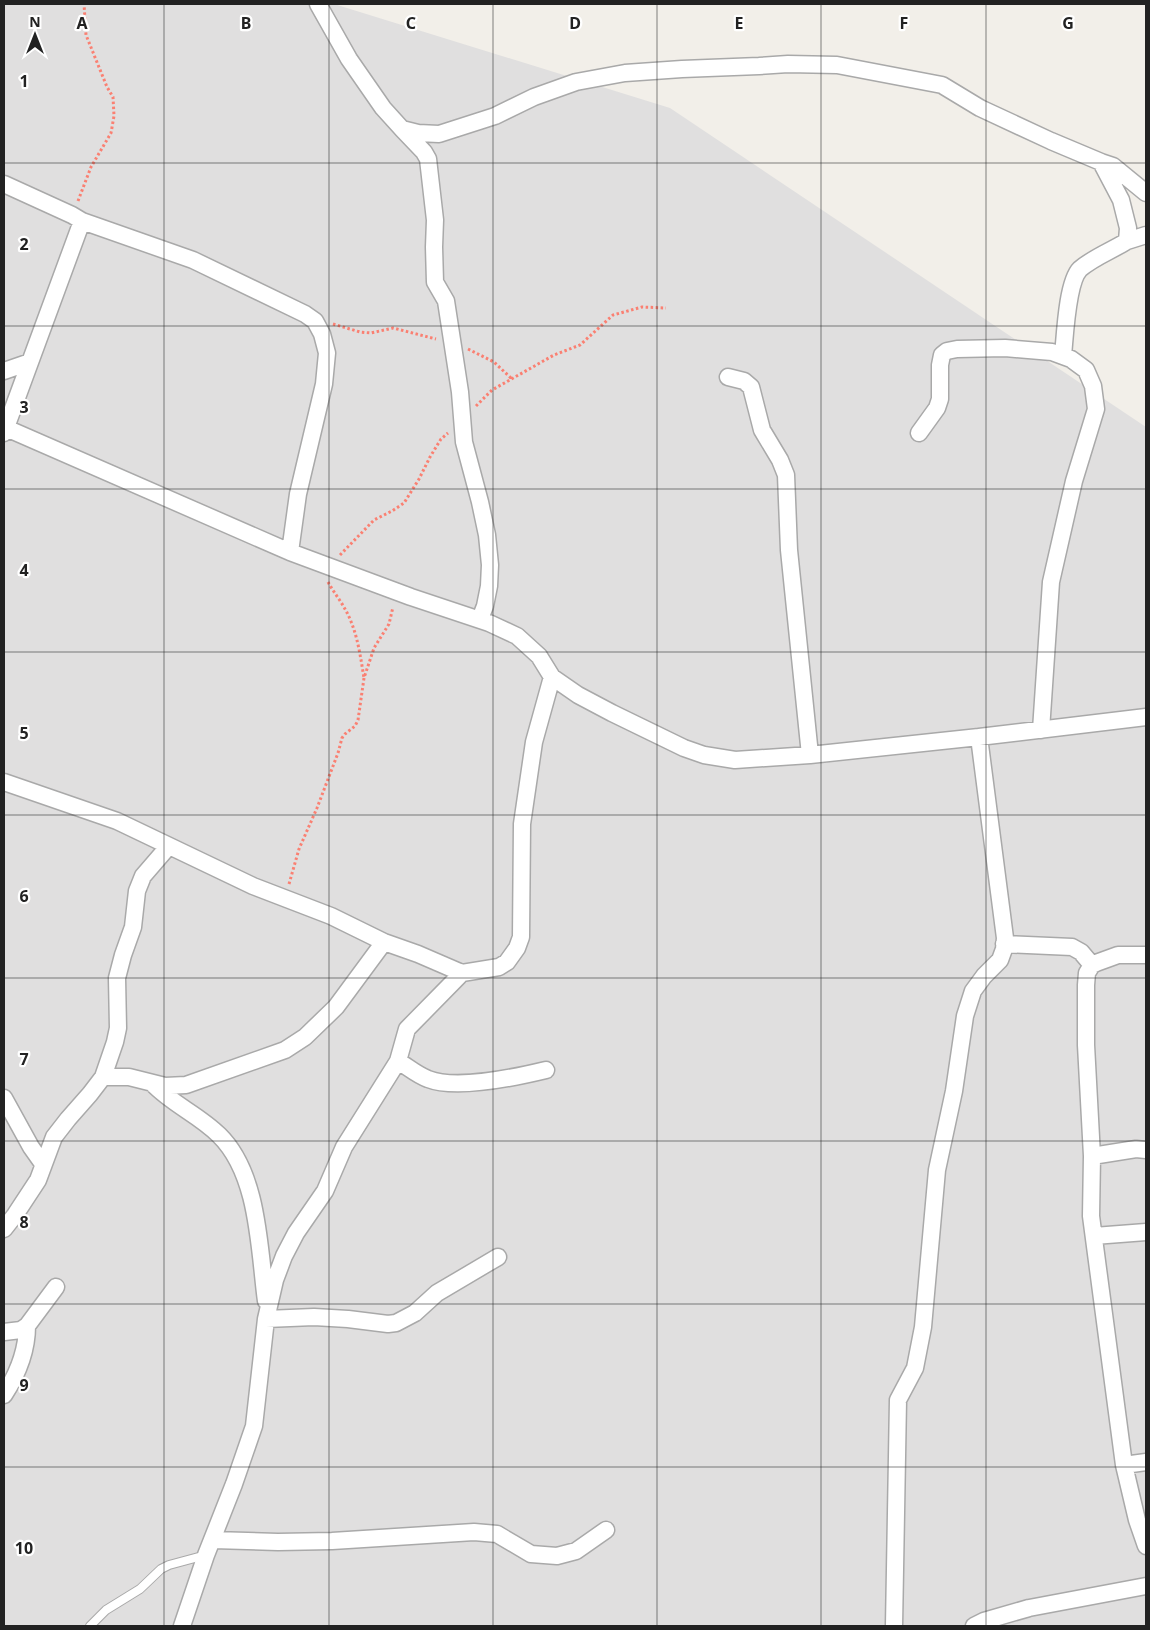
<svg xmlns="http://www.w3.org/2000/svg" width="1150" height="1630" viewBox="0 0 1150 1630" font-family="'Noto Sans',sans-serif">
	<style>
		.residential { fill: #e0dfdf }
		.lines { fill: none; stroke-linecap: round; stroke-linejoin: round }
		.lane-casing { stroke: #a9a9a9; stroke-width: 10 }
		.street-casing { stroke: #a9a9a9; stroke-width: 19 }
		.path { stroke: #fa8072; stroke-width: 3; stroke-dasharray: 2.5 2.5; stroke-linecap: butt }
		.lane { stroke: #fff; stroke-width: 8 }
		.street { stroke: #fff; stroke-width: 16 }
		.grid { fill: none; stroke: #222; stroke-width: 1; stroke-opacity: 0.55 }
		.grid-label { font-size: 16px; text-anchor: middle; font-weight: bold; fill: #222; stroke: #fff; stroke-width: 4.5; stroke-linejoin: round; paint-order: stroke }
	</style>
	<rect width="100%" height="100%" fill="#f2efe9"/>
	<!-- residential -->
	<path class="residential" d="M4,4H334L670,108L1146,427V1626H4Z"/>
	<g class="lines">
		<!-- lane casing -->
		<g class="lane-casing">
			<path id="lane" d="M90,1626L106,1610L140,1589L161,1569L169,1565L206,1555"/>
		</g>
		<!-- street casing -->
		<g class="street-casing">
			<path id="street" d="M318,4L349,59L383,108L402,129L418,133L439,134L495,116L534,97L576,82L625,73L682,69L759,66L788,64L837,65L942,85L980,108L1051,141L1101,162L1121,200L1128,228L1127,241C1111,251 1094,257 1080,269C1067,282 1065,336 1063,356
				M402,129L424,152L428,159L435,220L434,247L435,282L446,301L460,392L464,442L480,502L487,535L490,565L489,586L485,606L480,619
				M1101,162L1113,166L1146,193
				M4,184L72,215L82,221L193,260L305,314L315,321L322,334L327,353L324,384L298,494L290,552
				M1127,241L1146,235
				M4,371L30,362
				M728,377L744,381L751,387L762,430L780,460L786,475L789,550L810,755
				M6,428L290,552L411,597L489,623L517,636L539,656L552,677L578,695L612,713L684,748L704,755L735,760L810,755L979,737L1146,717
				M4,433L82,221
				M919,433L937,408L940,399V365L942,355L947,351L957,349L1005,348L1052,352L1071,359L1086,370L1093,386L1096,409L1074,481L1051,582L1041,730
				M4,782L117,821L253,886L331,916L384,942L418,954L462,973
				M1004,944L1072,947L1081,952L1092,965
				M1146,955H1118L1096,963L1092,965L1087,973L1086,985V1045L1092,1156L1091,1216L1124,1465L1137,1520L1146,1546
				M398,1061C408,1067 417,1075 428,1079C456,1090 517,1077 546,1070
				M103,1077H129L165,1086L186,1085L285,1050L305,1037L336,1007L384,942
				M153,1084C172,1104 199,1115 219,1135C259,1174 259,1249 266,1301
				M4,1098L31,1147L43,1164
				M1092,1156L1136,1149L1146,1150
				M4,1229L15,1215L38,1180L54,1137L68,1119L90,1094L103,1077L115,1042L118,1028L117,978L123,955L133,927L137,891L143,876L168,847
				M1094,1236L1146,1232
				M266,1319L314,1317L348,1319L388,1324L396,1323L415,1313L437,1293L498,1257
				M4,1332L21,1330L27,1326L56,1287
				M4,1395C17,1375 27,1350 27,1326
				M1124,1465L1146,1462
				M213,1540L278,1542L332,1541L474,1532L497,1534L531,1554L557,1556L576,1551L606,1530
				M182,1626L206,1555L234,1484L254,1426L266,1319L275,1280L284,1256L296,1233L325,1191L344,1147L398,1061L407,1029L462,973L499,967L507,962L517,948L521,937L522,824L534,742L552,677
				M894,1626L898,1400L915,1368L923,1327L937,1170L954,1091L965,1016L973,991L984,976L1000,960L1004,949L1005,938L979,737
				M974,1626L984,1621L1029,1608L1146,1586"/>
		</g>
		<!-- path -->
		<path class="path" d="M78,201L91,167L111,133L114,116L113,97L107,87L86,35L84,4
			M333,324L360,332L371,333L393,328L436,339
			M468,349L494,362L512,379
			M476,406L492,390L554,355L580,345L613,315L642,307L666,308
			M340,555L374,520L392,511L404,503L419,479L430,457L441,439L448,433
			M328,582C333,591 340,600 345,609C357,630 360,654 364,678
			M289,884L299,849L317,808L338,753L342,738L345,734L355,726L358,720L364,678L374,648L389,624L393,607"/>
		<!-- lane -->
		<use href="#lane" class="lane"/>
		<!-- street -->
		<use href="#street" class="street"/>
	</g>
	<!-- grid -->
	<path class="grid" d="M164,4V1626M329,4V1626M493,4V1626M657,4V1626M821,4V1626M986,4V1626M4,163H1146M4,326H1146M4,489H1146M4,652H1146M4,815H1146M4,978H1146M4,1141H1146M4,1304H1146M4,1467H1146"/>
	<g class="grid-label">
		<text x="82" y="29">A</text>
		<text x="246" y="29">B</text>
		<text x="411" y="29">C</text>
		<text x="575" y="29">D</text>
		<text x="739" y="29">E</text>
		<text x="904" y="29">F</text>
		<text x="1068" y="29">G</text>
		<text x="24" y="87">1</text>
		<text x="24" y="250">2</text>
		<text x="24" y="413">3</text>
		<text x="24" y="576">4</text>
		<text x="24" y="739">5</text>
		<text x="24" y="902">6</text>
		<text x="24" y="1065">7</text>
		<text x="24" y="1228">8</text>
		<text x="24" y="1391">9</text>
		<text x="24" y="1554">10</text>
	</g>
	<!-- border -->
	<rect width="1150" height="1630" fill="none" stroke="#222222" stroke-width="10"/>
	<!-- north arrow -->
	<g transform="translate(35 35)" stroke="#ffffff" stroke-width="4" paint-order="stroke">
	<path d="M0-4L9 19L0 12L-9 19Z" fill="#222222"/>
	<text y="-8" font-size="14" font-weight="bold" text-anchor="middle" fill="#222222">N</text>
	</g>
</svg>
